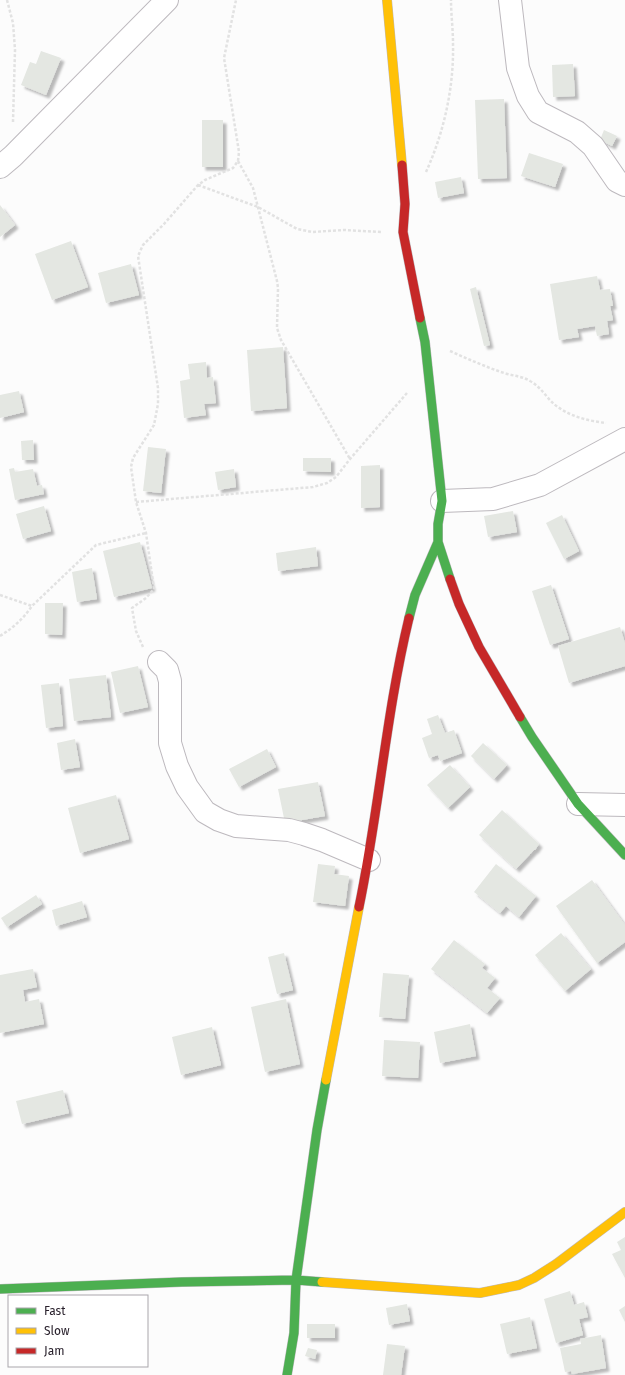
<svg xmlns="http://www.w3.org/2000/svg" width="625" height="1375" viewBox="0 0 625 1375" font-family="'Fira Sans',sans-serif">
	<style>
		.building { fill: #e4e7e2; filter: url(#shadow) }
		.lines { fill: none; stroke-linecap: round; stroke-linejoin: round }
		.street-casing { stroke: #bdb9be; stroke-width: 24 }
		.fast-casing { stroke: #bdb9be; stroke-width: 10 }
		.slow-casing { stroke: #bdb9be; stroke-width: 10 }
		.jam-casing { stroke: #bdb9be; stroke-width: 10 }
		.path { stroke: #e2e2e2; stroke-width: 2.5; stroke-dasharray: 3 2; stroke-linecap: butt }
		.street { stroke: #fff; stroke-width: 22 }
		.fast { stroke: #4caf50; stroke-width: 9 }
		.slow { stroke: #ffc107; stroke-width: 9 }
		.jam { stroke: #c62828; stroke-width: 9 }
	</style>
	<defs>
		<filter id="shadow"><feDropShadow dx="3.5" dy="3.5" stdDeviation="1" flood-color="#0004"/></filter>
	</defs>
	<rect width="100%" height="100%" fill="#fcfcfc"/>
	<!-- building -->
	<path class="building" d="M41,51L61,58L46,95L21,85L30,62L36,64Z
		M573,64L575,96L553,97L552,65Z
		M504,99L507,178L478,179L475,100Z
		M202,120H223V167H202Z
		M604,130L617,136L612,146L600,140Z
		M529,153L563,164L555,187L521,176Z
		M461,177L464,193L438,198L435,182Z
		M0,205L15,225L0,237Z
		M71,241L88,287L52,300L35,254Z
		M131,264L139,295L106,303L98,273Z
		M597,276L600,290L610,289L613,306H610L613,320L607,321L609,334L597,336L595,326L577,329L579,337L559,340L550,284Z
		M476,287L490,345L484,346L470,289Z
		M283,347L287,408L251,411L247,350Z
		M206,362L207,378L213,377L216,403L204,404L206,415L184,418L180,381L190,379L188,364Z
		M19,391L24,412L0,418V395Z
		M33,440L34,460H22L21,441Z
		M148,447L166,449L161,493L143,491Z
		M303,458H331V472L303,471Z
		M380,465V507L361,508V466Z
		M14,468L15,472L33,469L37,486L42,485L44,494L15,500L9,469Z
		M234,469L236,487L218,490L215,472Z
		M44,506L51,531L23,539L16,514Z
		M513,511L517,532L488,537L484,516Z
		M562,515L579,551L564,559L546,523Z
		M140,542L152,588L114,597L103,551Z
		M316,547L318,566L278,571L276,553Z
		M92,568L97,599L77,602L72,572Z
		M551,585L569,639L550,645L532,591Z
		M45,603H63L62,635L45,634Z
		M620,627L625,643V666L569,683L558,646Z
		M138,666L148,707L120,713L111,672Z
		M106,675L111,717L74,721L69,679Z
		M59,683L63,726L46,728L41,685Z
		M438,715L445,733L454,730L462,753L440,761L438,755L429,758L422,738L432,734L427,719Z
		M75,739L80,767L61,770L57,743Z
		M483,743L507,765L494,779L471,756Z
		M267,749L276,767L239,787L229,769Z
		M450,765L470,787L448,808L427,785Z
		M318,782L325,816L285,823L278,789Z
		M116,795L129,839L80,853L68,808Z
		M502,810L539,844L535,850H534L516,869L479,835Z
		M318,864L335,866L334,874L349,876L345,906L313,902Z
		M496,864L536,896L519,917L506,906L500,913L474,892Z
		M592,880L625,925V942L597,963L556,906Z
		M36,895L42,904L7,927L1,918Z
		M82,901L87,917L56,926L52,910Z
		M561,933L591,969L565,991L535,955Z
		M454,940L485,964L482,968L495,978L487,988L500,998L487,1013L431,969Z
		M284,953L293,990L277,994L268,957Z
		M33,969L37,987L23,990L25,1002L39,999L44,1024L0,1033V975Z
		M383,973L409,975L405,1019L379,1017Z
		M286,999L300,1064L265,1072L251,1007Z
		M470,1024L476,1056L440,1063L434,1032Z
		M212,1027L221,1065L181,1075L172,1037Z
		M384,1040L420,1042L418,1078L382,1076Z
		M63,1090L69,1113L22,1124L16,1101Z
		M625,1237V1278L612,1254L621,1250L617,1242Z
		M570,1291L574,1305L584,1302L588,1317L579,1319L583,1335L556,1343L544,1299Z
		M407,1304L410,1321L389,1325L386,1308Z
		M625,1306V1322L619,1310Z
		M530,1317L537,1348L507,1354L500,1324Z
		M307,1324H335V1338H307Z
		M601,1335L606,1368L572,1374L571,1371L565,1372L560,1348L581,1344L580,1339Z
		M387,1344L405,1346L401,1375H383Z
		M308,1348L317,1350L315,1359L305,1356Z"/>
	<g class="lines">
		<!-- street casing -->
		<g class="street-casing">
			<path id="street" d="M510,0L518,68L528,96L538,112L577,132L593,146L617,181L625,185
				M0,167L13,156L167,0
				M442,501L493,499L540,485L625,439
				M159,662L167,670L170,681V743L177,766L187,787L205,812L219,820L236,826L289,830L304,834L322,840L369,860
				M578,804L625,805"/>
		</g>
		<!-- fast casing -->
		<g class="fast-casing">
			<path id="fast" d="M420,318L425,342L442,501L438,524V542L450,579
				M409,618L415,595L438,542
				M520,717L532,737L578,804L625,855
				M0,1289L182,1282L296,1280L322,1282
				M287,1375L294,1333L296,1280L317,1130L326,1080"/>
		</g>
		<!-- slow casing -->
		<g class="slow-casing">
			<path id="slow" d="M387,0L402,165
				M326,1080L359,907
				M322,1282L480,1293L519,1285L534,1278L556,1264L625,1212"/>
		</g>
		<!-- jam casing -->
		<g class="jam-casing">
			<path id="jam" d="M402,165L405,204L403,232L420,318
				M450,579L459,604L479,647L520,717
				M359,907C379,811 386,713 409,618"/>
		</g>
		<!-- path -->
		<path class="path" d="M7,0L13,23L15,50L13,122
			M238,161L253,188L277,281L278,288L277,328L281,340L350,459
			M426,172C444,132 454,88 453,43C453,29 451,14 451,0
			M198,185L258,207L297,229L312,232L344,230L381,232
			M450,351C468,359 486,367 504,373C513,376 522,376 530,381C541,387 546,397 554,404C568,416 588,421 606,423
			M136,502L313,487L327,483L336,477L350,459L407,393
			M0,595L32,606
			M0,636C13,628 23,619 32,606L96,545L146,533
			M143,647L136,631L132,608L146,598L154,589L146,533L136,502L131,467L133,458L154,425L158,404V388L138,256L143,245L164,224L198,185L205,180L233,168L238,161L239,152L224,58L236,0"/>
		<!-- street -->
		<use href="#street" class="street"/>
		<!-- fast -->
		<use href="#fast" class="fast"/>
		<!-- slow -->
		<use href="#slow" class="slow"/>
		<!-- jam -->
		<use href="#jam" class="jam"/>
	</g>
	<!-- legend -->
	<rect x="8" y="1295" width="140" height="72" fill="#ffffff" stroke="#a9a6ab"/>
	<rect x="16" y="1308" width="20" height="6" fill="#4caf50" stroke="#a9a6ab"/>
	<text x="44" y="1315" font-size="12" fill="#29212c">Fast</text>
	<rect x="16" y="1328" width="20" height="6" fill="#ffc107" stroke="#a9a6ab"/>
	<text x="44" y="1335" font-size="12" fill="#29212c">Slow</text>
	<rect x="16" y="1348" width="20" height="6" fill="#c62828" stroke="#a9a6ab"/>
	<text x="44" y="1355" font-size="12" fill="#29212c">Jam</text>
</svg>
